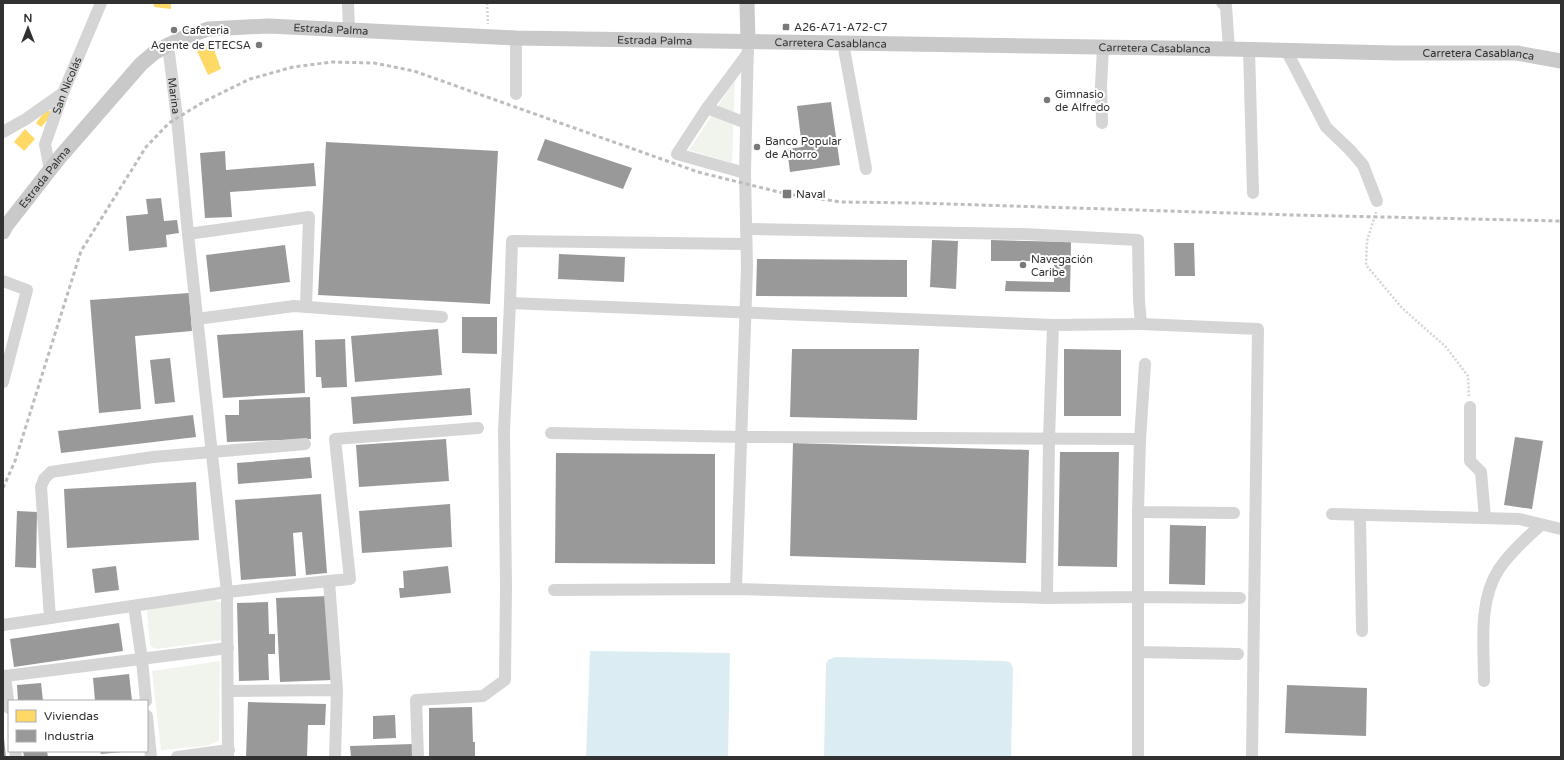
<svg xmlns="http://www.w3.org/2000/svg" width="1564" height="760" viewBox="0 0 1564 760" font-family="'Varela Round',sans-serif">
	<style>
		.green { fill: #f1f4ec }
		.water { fill: #dbedf2 }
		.homes { fill: #ffd966 }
		.industry { fill: #999 }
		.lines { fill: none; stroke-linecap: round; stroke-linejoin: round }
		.path { stroke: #d5d5d5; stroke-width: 2.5; stroke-dasharray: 2 2; stroke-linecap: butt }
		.minor { stroke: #d5d5d5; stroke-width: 12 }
		.major { stroke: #c9c9c9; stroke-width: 15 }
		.rail { stroke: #bdbdbd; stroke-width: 3; stroke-dasharray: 4 3; stroke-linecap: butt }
		.poi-dot { fill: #797979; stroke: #fff; stroke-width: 1.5 }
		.labels { text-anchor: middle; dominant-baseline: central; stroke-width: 4; stroke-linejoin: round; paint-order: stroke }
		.poi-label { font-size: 11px; fill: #313131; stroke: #fff; text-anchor: start }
		.street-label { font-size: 11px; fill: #313131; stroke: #fff }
	</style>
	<rect width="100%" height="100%" fill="#fff"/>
	<!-- green -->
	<path class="green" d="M735,80L732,163L689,150Z
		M211,599L222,603L221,640L157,649L152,647L150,644L147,614L148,610Z
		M220,661L219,741L206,746L161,750L152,671Z"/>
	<!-- water -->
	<path class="water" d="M590,651L730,653L728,757H586Z
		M835,657L1006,661L1011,663L1013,669L1011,757H824L826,664L828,660Z"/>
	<!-- homes -->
	<path class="homes" d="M154,3H171V9L154,7Z
		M212,44L221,69L208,75L197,51Z
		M47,109L53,114L41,127L36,123Z
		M25,129L35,139L24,151L14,142Z"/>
	<!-- industry -->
	<path class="industry" d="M831,102L840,165L790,172L787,149L802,147L797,106Z
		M545,139L632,168L623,189L537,160Z
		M326,142L498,151L490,304L318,295Z
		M225,151L226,170L314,163L316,186L230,192L232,217L205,218L200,153Z
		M161,198L164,221L177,220L179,233L166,235L167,247L129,251L126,216L148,214L146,199Z
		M932,240L958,241L956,289L930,287Z
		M991,240L1071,242L1070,292L1005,291L1006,281L1054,282V261H991Z
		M1174,243H1194L1195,276H1175Z
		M285,245L290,282L210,292L206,255Z
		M559,254L625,257L624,282L558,279Z
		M757,259L907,260V297L756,296Z
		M189,293L192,331L135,336L141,409L99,413L90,300Z
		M462,317H497V354L462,353Z
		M438,329L442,375L355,382L351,336Z
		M303,330L305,393L223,398L217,335Z
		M345,339L347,387L322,388L321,377H316L315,340Z
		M792,349H919L917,420L790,417Z
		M1064,349L1121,350V416H1064Z
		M170,358L175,402L155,404L150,360Z
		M470,388L472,415L353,424L351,397Z
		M310,397L311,439L227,442L225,415H239V400Z
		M193,415L196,437L61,453L58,431Z
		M1515,437L1543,441L1532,509L1504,505Z
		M446,439L449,481L359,487L356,445Z
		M793,443L1029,450L1026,563L790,556Z
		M1060,452H1119L1117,567L1058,566Z
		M556,453L715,454V564L555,563Z
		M310,457L312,478L238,484L237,463Z
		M196,482L199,540L67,548L64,489Z
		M321,494L327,573L306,575L302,532L293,533L296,576L241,580L235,500Z
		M450,504L452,547L362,553L359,511Z
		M17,511L37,512L36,568L15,567Z
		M1170,525L1206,526L1205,585L1169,584Z
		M116,566L119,590L95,593L92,569Z
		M448,566L451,593L400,598L399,588H404L403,571Z
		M329,596L332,680L280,682L276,598Z
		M268,602L269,634H275V654H268L269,680L239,681L237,603Z
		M119,623L123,651L14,667L10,639Z
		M129,674L132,701H95L93,678Z
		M41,683L43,701H18L17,685Z
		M1287,685L1367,688L1366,736L1285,733Z
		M248,702L326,704L325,725H308L307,757H246Z
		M472,707L473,742H475V757H429V708Z
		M395,715L396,738L373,739V716Z
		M4,738L6,757H3Z
		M413,744L414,757H351L350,746Z
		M23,751H47L48,757H24Z
		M100,751H122V752L101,754Z"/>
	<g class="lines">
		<!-- path -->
		<path class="path" d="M487,3L488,24
			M1376,212L1367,241L1366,265L1402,308L1446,347L1468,376L1469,397"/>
		<!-- minor -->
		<g class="minor">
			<path d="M348,3L349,31"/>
			<path d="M1222,3L1226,6L1229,49"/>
			<path d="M516,38V94"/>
			<path d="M843,43L866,169"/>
			<path id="s1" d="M168,45L177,118L188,234L227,592L228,757"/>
			<path d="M1249,49L1253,193"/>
			<path d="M1286,50L1326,127L1350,150L1363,165L1377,201"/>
			<path d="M707,108L746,123"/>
			<path d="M1102,123L1101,86L1103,48"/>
			<path d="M3,132L26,119L63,93"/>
			<path id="s2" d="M50,170L45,144L63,93L101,3"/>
			<path d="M745,173L677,154L707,108L748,53"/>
			<path d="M746,229L1023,234L1138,240L1139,301L1141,324L1258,329L1252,757"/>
			<path d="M188,234L309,217L306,307"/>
			<path d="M3,281L27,290L3,382"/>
			<path d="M510,303L512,241L746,244"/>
			<path d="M197,319L294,306L442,317"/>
			<path d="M1145,364L1140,439L1138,512L1234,513"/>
			<path d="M1470,407V461L1481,472L1485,518"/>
			<path d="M551,433L742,437L1140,439"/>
			<path d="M1332,514L1519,519L1561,529"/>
			<path d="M1360,515L1362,631"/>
			<path d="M329,581L350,579L335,439L478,428"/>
			<path d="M736,589L747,267L745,173L748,41"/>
			<path d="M554,590L736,589L1047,598L1138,597V512"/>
			<path d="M1047,598L1049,438L1053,325"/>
			<path d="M134,606L142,660L146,701"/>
			<path d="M50,618L41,487L44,479L51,472L153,457L305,444"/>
			<path d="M3,625L227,592L329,581L337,690"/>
			<path d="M1138,652L1238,654"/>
			<path d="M1484,681C1484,645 1478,601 1499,569C1510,553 1526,538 1541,525"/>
			<path d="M229,691L337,690L335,757"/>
			<path d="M9,708L5,676L228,648"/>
			<path d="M147,716L151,757"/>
			<path d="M15,751L16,757"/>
			<path d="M177,757L229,750"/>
			<path d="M418,757L416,700L483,696L505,680L506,586L504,431L510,303L1053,325L1141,324"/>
			<path d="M1138,757V597L1240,598"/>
		</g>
		<!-- major -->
		<g class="major">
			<path d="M747,3L748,41"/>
			<path id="s3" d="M3,232L6,226L60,157L141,64L154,53L168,45L183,38L208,29L268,26L516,38L1229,49L1395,53H1517L1561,61"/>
		</g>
		<!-- rail -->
		<path class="rail" d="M3,488L15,461L81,251L146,147L169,123L205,101L250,79L293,67L332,62L374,63L414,71L698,172L787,194L841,202L918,203L1293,215L1561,221"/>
	</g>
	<!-- markers -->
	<g class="poi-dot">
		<rect x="782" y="23" width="8" height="8" rx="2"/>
		<circle cx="174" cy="30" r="4"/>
		<circle cx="259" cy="45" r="4"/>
		<circle cx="1047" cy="100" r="4"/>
		<circle cx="757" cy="147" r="4"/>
		<rect x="782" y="189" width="10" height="10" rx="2"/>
		<circle cx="1023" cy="265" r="4"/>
	</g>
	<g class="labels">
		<!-- poi labels -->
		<g class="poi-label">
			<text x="794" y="27">A26-A71-A72-C7</text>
			<text x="182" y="30">Cafeteria</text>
			<text x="251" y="45" text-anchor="end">Agente de ETECSA</text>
			<text x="1055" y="94">Gimnasio<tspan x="1055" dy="13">de Alfredo</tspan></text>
			<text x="765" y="141">Banco Popular<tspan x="765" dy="13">de Ahorro</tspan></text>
			<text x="796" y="194">Naval</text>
			<text x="1031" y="259">Navegación<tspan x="1031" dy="13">Caribe</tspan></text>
		</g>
		<!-- street labels -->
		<g class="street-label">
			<text stroke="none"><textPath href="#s3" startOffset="417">Estrada Palma</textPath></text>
			<text stroke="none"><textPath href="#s3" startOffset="741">Estrada Palma</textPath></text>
			<text stroke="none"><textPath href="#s3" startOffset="917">Carretera Casablanca</textPath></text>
			<text stroke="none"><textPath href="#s3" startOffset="1241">Carretera Casablanca</textPath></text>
			<text stroke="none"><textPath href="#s3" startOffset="1565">Carretera Casablanca</textPath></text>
			<text stroke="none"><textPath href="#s2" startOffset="89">San Nicolás</textPath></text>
			<text stroke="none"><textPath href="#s1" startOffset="51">Marina</textPath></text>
			<text stroke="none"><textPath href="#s3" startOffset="69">Estrada Palma</textPath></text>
		</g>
	</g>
	<!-- border -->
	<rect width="1564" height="760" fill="none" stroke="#313131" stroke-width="8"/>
	<!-- legend -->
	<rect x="8" y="700" width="140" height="52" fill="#ffffff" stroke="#adadad"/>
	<rect x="16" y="710" width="20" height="12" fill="#ffd966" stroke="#adadad"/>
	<text x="44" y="720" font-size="12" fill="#313131">Viviendas</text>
	<rect x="16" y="730" width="20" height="12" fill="#999999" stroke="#adadad"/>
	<text x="44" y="740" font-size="12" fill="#313131">Industria</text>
	<!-- north arrow -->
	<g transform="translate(28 28)" stroke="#ffffff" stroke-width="3" paint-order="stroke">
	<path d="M0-3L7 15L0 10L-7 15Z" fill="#313131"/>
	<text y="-6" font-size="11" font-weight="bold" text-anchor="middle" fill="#313131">N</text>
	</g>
</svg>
